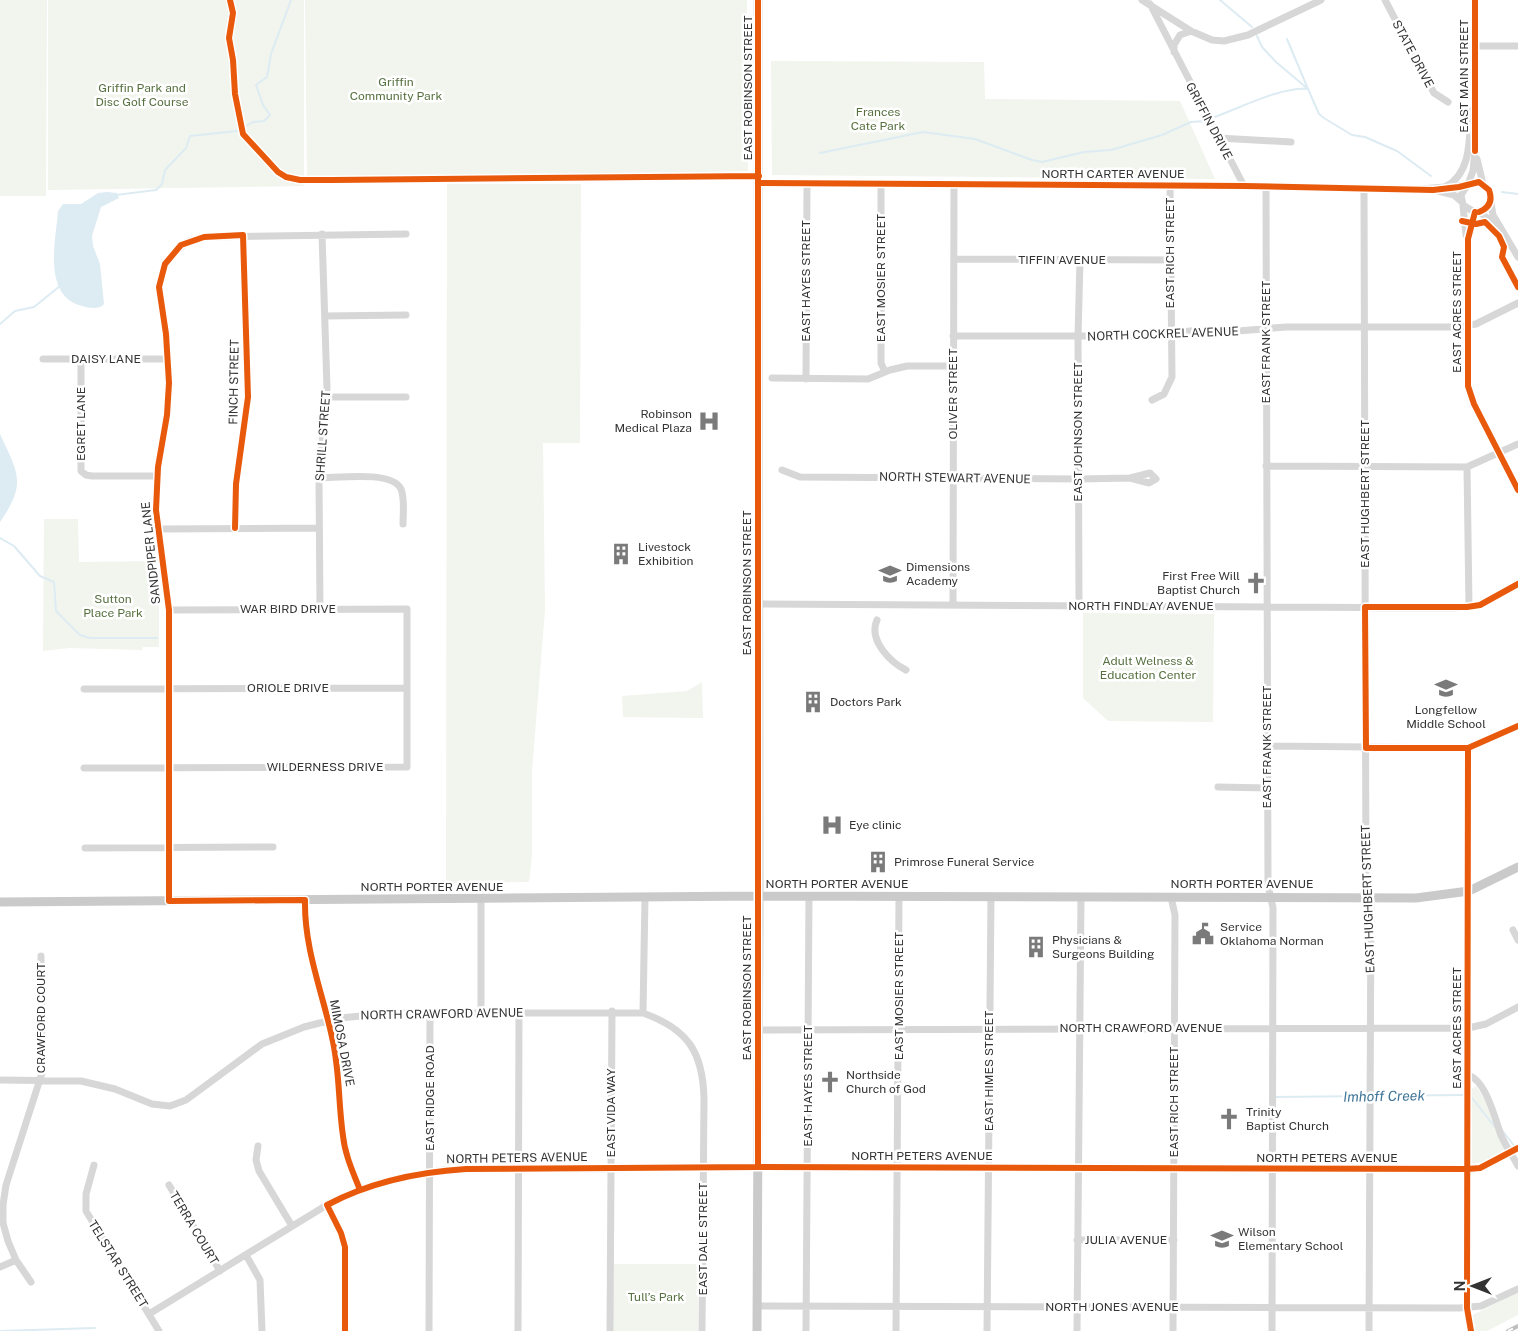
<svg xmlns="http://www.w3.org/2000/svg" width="1518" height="1331" viewBox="0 0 1518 1331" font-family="'Public Sans',sans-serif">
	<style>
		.green { fill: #f1f5ed }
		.water { fill: #ddebf3 }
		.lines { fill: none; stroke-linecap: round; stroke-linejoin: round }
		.stream { stroke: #ddebf3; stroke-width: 2 }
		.minor { stroke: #d7d7d7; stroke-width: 7 }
		.major { stroke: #cacaca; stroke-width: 9 }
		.rail-casing { stroke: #bebebe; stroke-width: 4 }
		.rail { stroke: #fff; stroke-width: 2; stroke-dasharray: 5.5; stroke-linecap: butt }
		.cycleway-casing { stroke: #fff; stroke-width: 9 }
		.cycleway { stroke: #e8590c; stroke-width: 6 }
		.labels { text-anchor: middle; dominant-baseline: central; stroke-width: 5; stroke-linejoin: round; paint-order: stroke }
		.street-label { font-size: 12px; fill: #333; stroke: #fff }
		.park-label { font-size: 12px; fill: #56703f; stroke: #fff }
		.poi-label { font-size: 12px; fill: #333; stroke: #fff; text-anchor: start }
		.water-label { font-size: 14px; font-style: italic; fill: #3f7597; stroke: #fff }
	</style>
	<rect width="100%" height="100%" fill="#fff"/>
	<!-- green -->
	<path class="green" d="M0,0H47L46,196H0Z
		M48,0H304V186L48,190Z
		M305,0H747L748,171L307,180Z
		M771,61L984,62L985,99L1180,101L1215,179L772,175Z
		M447,184H581L580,443H543L545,610L532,771V855L529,882L446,883Z
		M44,519H78L79,562L154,561L159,596V647H143L142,650L69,648L43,651Z
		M1083,613L1214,614L1213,722L1108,721L1083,698Z
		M702,682L703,718L623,717L622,696L687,691Z
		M1476,1086C1491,1105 1494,1129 1505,1149L1484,1161L1474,1164L1472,1163L1471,1089Z
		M614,1264H698V1331H613Z
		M1518,1292V1315L1487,1331H1475L1473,1315Z"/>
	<!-- water -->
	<path class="water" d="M107,192L117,193L119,198L101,207L92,236L93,246L100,264L104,304C99,310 89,308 82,306C42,296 56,240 58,211L63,204H81L98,193Z
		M0,434C18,473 27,483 0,522Z"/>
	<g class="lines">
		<!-- stream -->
		<path class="stream" d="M1220,0L1252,27
			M1257,36L1262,47L1276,62L1308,89L1319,114L1324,118L1352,135L1365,137L1397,151L1431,176
			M1212,118C1238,109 1282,86 1308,89L1287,39
			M820,153L923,132L975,139L1032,160L1042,162L1084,152L1111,150L1162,135L1191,122L1205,121
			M1502,192L1518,194
			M116,195L156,190L162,184L165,170L186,148L190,136L237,131L253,122L264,121L270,115L263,105L256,85L267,77L271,54L291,0
			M0,324L15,311L34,307L60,286
			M0,538L14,546L40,576L54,582L56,611L80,635L90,638H157
			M1274,1097L1463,1095
			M1472,1098L1495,1127
			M1502,1130L1515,1147
			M0,1331L95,1328"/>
		<!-- minor -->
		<path class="minor" d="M1142,0L1191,31L1212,40L1224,41L1248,35L1321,0
			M1385,0L1434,93L1448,102
			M1150,4L1244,186
			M1475,46H1518
			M1174,52V45L1180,35L1191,31
			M1218,138L1291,142
			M1477,159L1483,184
			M759,183L1244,186L1411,190L1466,185
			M881,183V363L885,372
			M1468,184L1473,171L1475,151V0
			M1266,187L1268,885L1273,908L1272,1331
			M1445,187C1473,173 1469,135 1471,109
			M1364,189L1366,889L1371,904L1369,1331
			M1438,191L1454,195L1461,201
			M1491,199L1485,210L1474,212L1463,205L1461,195L1468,184L1479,182L1489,190L1493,215L1518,257
			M1463,206L1466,235
			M1475,212L1468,239V386L1474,404L1518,490
			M1479,212L1497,225
			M954,259L1171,260
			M325,316L406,315
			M953,336H1145L1190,331H1238L1286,327H1458L1476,324L1518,303
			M43,359H168
			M81,359V471L86,475L92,476H158
			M772,378L868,379L890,370L907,366H953
			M806,379L807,183
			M327,397H406
			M1152,400L1164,394L1172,377L1170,185
			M1266,466L1467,467L1518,444
			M1467,467L1469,607
			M782,470L800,477L1079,479L1130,478L1150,473L1156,479L1149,483L1130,478
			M319,478C337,478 392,470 401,489C405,499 403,513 403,524
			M235,528L236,484L248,397L243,235
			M158,529L319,528
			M759,604L1456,608L1480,605L1518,584
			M953,604L954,184
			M1079,605L1078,337L1080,260
			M320,609L319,478L327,388L322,234
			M877,620C868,640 890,662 906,670
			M84,689L407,688
			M1267,746L1468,748L1518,726
			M1468,748L1467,1308L1471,1331
			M84,768L407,767V609L169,610
			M1218,787L1268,788
			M85,848L273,847
			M1171,897L1175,915L1173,1331
			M481,899V1013
			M305,900C304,948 322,991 332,1037C340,1071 338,1102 343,1136C345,1155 353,1172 360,1190
			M169,901V610L156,510L158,467L167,415L169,383L166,334L159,287L165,264L175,252L189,241L204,237L406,234
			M1513,930L1518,940
			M643,1013L645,897
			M758,1030L1468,1028L1486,1024L1518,1007
			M1468,1075C1486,1080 1495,1119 1501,1135C1505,1145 1513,1156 1518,1166
			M0,1080L81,1081L115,1089L152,1104L170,1106L186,1100L262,1044L304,1027L339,1018L396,1013H643C688,1029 703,1052 704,1099L702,1331
			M258,1146L256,1160L259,1171L292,1226
			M94,1165L86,1194V1211L159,1331
			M169,1185L220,1271
			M327,1205L341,1233L345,1247V1331
			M1077,1240H1174
			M246,1255L260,1280L262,1331
			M0,1267L16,1260
			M31,1282L16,1260L8,1241L3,1223V1205L6,1185L42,1073L41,956
			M757,1306L1459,1308L1481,1306L1518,1289
			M149,1314L335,1200L388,1181L443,1170L758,1167L1468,1169L1480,1168L1518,1148
			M429,1331L430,1013
			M518,1331L519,1013
			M610,1331L612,1011
			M806,1331L809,896
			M896,1331L899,897
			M987,1331L991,896
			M1077,1331L1081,897"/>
		<!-- major -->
		<path class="major" d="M0,902L759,896L1416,898L1469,891L1518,867
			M757,1331L759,914L758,0"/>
		<!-- rail casing -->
		<g class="rail-casing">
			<path id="rail" d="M1508,1331L1518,1326"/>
		</g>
		<!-- rail -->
		<use href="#rail" class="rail"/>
		<!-- cycleway casing -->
		<g class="cycleway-casing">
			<path id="cycleway" d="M230,0L233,13L229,38L233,60L235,94L243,134L278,172L286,177L300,180H332L759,176
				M1475,0V151
				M759,183L1244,186L1433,190L1459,187L1479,182L1489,190C1493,201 1489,208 1479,212
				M1475,212L1468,239V386L1474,404L1518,490
				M1462,221L1476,224L1485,222L1499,236L1504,247L1502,257L1518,287
				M235,528L236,484L248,397L243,235L204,237L181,245L165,264L159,287L166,334L169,383L167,415L158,467L156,510L169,610V901L305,900C304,948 322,991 332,1037C340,1071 338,1102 343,1136C345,1155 353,1172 360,1190
				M1518,584L1480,605L1467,607H1365L1366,748H1468L1518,726
				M1468,748L1467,1308L1471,1331
				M758,1167V0
				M345,1331V1247L341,1233L327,1205C370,1182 418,1172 466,1169L758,1167L1468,1169L1480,1168L1518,1148"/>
		</g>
		<!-- cycleway -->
		<use href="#cycleway" class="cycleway"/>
	</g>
	<!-- icons -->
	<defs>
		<g id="hospital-bare" transform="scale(1.725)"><path d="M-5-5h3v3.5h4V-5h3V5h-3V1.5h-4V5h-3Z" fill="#7a7a7a" stroke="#fff" stroke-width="2.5" paint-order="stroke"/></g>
		<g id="building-bare" transform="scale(1.725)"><path d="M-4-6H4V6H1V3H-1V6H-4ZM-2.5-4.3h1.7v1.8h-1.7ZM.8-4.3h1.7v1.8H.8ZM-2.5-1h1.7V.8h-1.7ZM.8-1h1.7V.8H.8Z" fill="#7a7a7a" stroke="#fff" stroke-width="2.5" paint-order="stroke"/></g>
		<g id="school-bare" transform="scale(1.725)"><path d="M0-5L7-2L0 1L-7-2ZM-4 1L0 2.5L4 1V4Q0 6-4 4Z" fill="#7a7a7a" stroke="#fff" stroke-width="2.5" paint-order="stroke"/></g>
		<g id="church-bare" transform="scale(1.725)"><path d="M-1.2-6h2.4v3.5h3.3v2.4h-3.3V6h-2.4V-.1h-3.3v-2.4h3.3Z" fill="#7a7a7a" stroke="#fff" stroke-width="2.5" paint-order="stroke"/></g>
		<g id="civic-bare" transform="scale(1.725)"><path d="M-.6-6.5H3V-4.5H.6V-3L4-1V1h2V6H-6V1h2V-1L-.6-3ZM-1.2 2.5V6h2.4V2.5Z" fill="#7a7a7a" stroke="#fff" stroke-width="2.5" paint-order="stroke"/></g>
	</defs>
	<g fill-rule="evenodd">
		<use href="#hospital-bare" x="709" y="421"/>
		<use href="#building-bare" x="621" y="554"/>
		<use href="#school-bare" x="890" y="574"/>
		<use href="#church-bare" x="1256" y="583"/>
		<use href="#school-bare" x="1446" y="688"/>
		<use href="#building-bare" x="813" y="702"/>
		<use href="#hospital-bare" x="832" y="825"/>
		<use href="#building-bare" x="878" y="862"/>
		<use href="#civic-bare" x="1203" y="934"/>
		<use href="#building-bare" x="1036" y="947"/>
		<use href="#church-bare" x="830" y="1082"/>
		<use href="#church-bare" x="1229" y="1119"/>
		<use href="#school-bare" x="1222" y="1239"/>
	</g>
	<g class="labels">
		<!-- street labels -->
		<g class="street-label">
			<text transform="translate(1413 54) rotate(62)">STATE DRIVE</text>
			<text transform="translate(1464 76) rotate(-90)">EAST MAIN STREET</text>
			<text transform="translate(748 88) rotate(-90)">EAST ROBINSON STREET</text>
			<text transform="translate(1209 121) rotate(62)">GRIFFIN DRIVE</text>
			<text x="1113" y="174">NORTH CARTER AVENUE</text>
			<text transform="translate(1170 253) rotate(-90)">EAST RICH STREET</text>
			<text x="1062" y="260">TIFFIN AVENUE</text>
			<text transform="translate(881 278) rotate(-90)">EAST MOSIER STREET</text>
			<text transform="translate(806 281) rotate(-90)">EAST HAYES STREET</text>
			<text transform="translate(1457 312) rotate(-90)">EAST ACRES STREET</text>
			<text transform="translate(1163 334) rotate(-2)">NORTH COCKREL AVENUE</text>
			<text transform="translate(1266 342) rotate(-90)">EAST FRANK STREET</text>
			<text x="106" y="359">DAISY LANE</text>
			<text transform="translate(234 382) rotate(-89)">FINCH STREET</text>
			<text transform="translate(953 394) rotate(-90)">OLIVER STREET</text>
			<text transform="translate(81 424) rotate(-90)">EGRET LANE</text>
			<text transform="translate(1078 432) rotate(-90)">EAST JOHNSON STREET</text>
			<text transform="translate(323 436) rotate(-86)">SHRILL STREET</text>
			<text transform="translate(955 478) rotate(1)">NORTH STEWART AVENUE</text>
			<text transform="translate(1365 494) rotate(-90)">EAST HUGHBERT STREET</text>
			<text transform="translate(151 553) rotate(-96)">SANDPIPER LANE</text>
			<text transform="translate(747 583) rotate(-90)">EAST ROBINSON STREET</text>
			<text x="1141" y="606">NORTH FINDLAY AVENUE</text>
			<text x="288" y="609">WAR BIRD DRIVE</text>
			<text x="288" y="688">ORIOLE DRIVE</text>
			<text transform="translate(1267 747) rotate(-90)">EAST FRANK STREET</text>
			<text x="325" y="767">WILDERNESS DRIVE</text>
			<text x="837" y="884">NORTH PORTER AVENUE</text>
			<text x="1242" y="884">NORTH PORTER AVENUE</text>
			<text x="432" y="887">NORTH PORTER AVENUE</text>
			<text transform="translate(1368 899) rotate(-92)">EAST HUGHBERT STREET</text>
			<text transform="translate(747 988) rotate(-90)">EAST ROBINSON STREET</text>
			<text transform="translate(899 996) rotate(-90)">EAST MOSIER STREET</text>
			<text transform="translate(442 1014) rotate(-1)">NORTH CRAWFORD AVENUE</text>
			<text transform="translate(41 1018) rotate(-90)">CRAWFORD COURT</text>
			<text x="1141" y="1028">NORTH CRAWFORD AVENUE</text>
			<text transform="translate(1457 1028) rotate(-90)">EAST ACRES STREET</text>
			<text transform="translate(342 1043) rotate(79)">MIMOSA DRIVE</text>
			<text transform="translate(989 1071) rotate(-90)">EAST HIMES STREET</text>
			<text transform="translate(808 1086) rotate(-90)">EAST HAYES STREET</text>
			<text transform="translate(430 1098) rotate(-90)">EAST RIDGE ROAD</text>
			<text transform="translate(1174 1102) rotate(-90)">EAST RICH STREET</text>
			<text transform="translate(611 1113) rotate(-90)">EAST VIDA WAY</text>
			<text x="922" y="1156">NORTH PETERS AVENUE</text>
			<text transform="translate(517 1158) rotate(-1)">NORTH PETERS AVENUE</text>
			<text x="1327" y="1158">NORTH PETERS AVENUE</text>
			<text transform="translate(194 1228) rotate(59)">TERRA COURT</text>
			<text transform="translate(703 1239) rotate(-90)">EAST DALE STREET</text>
			<text x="1126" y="1240">JULIA AVENUE</text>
			<text transform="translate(118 1264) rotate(58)">TELSTAR STREET</text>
			<text x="1112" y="1307">NORTH JONES AVENUE</text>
		</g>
		<!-- park labels -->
		<g class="park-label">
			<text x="396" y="82">Griffin<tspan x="396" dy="14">Community Park</tspan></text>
			<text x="142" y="88">Griffin Park and<tspan x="142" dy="14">Disc Golf Course</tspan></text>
			<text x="878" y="112">Frances<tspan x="878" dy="14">Cate Park</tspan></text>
			<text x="113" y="599">Sutton<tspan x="113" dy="14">Place Park</tspan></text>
			<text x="1148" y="661">Adult Welness &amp;<tspan x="1148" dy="14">Education Center</tspan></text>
			<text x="656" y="1297">Tull’s Park</text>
		</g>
		<!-- poi labels -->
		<g class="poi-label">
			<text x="692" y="414" text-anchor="end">Robinson<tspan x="692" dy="14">Medical Plaza</tspan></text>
			<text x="638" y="547">Livestock<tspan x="638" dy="14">Exhibition</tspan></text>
			<text x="906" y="567">Dimensions<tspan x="906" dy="14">Academy</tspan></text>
			<text x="1240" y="576" text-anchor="end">First Free Will<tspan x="1240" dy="14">Baptist Church</tspan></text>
			<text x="830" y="702">Doctors Park</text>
			<text x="1446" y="710" text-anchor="middle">Longfellow<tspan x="1446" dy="14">Middle School</tspan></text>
			<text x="849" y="825">Eye clinic</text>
			<text x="894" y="862">Primrose Funeral Service</text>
			<text x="1220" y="927">Service<tspan x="1220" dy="14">Oklahoma Norman</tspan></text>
			<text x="1052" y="940">Physicians &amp;<tspan x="1052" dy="14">Surgeons Building</tspan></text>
			<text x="846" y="1075">Northside<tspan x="846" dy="14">Church of God</tspan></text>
			<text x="1246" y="1112">Trinity<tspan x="1246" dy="14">Baptist Church</tspan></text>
			<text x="1238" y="1232">Wilson<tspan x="1238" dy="14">Elementary School</tspan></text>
		</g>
		<!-- water labels -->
		<g class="water-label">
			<text transform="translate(1384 1096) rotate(-1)">Imhoff Creek</text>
		</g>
	</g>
	<!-- north arrow -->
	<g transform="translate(1473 1286) rotate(270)" stroke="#ffffff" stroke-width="4" paint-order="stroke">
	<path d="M0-4L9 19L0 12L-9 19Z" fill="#333333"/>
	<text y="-8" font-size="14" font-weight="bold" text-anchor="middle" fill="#333333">N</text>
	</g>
</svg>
